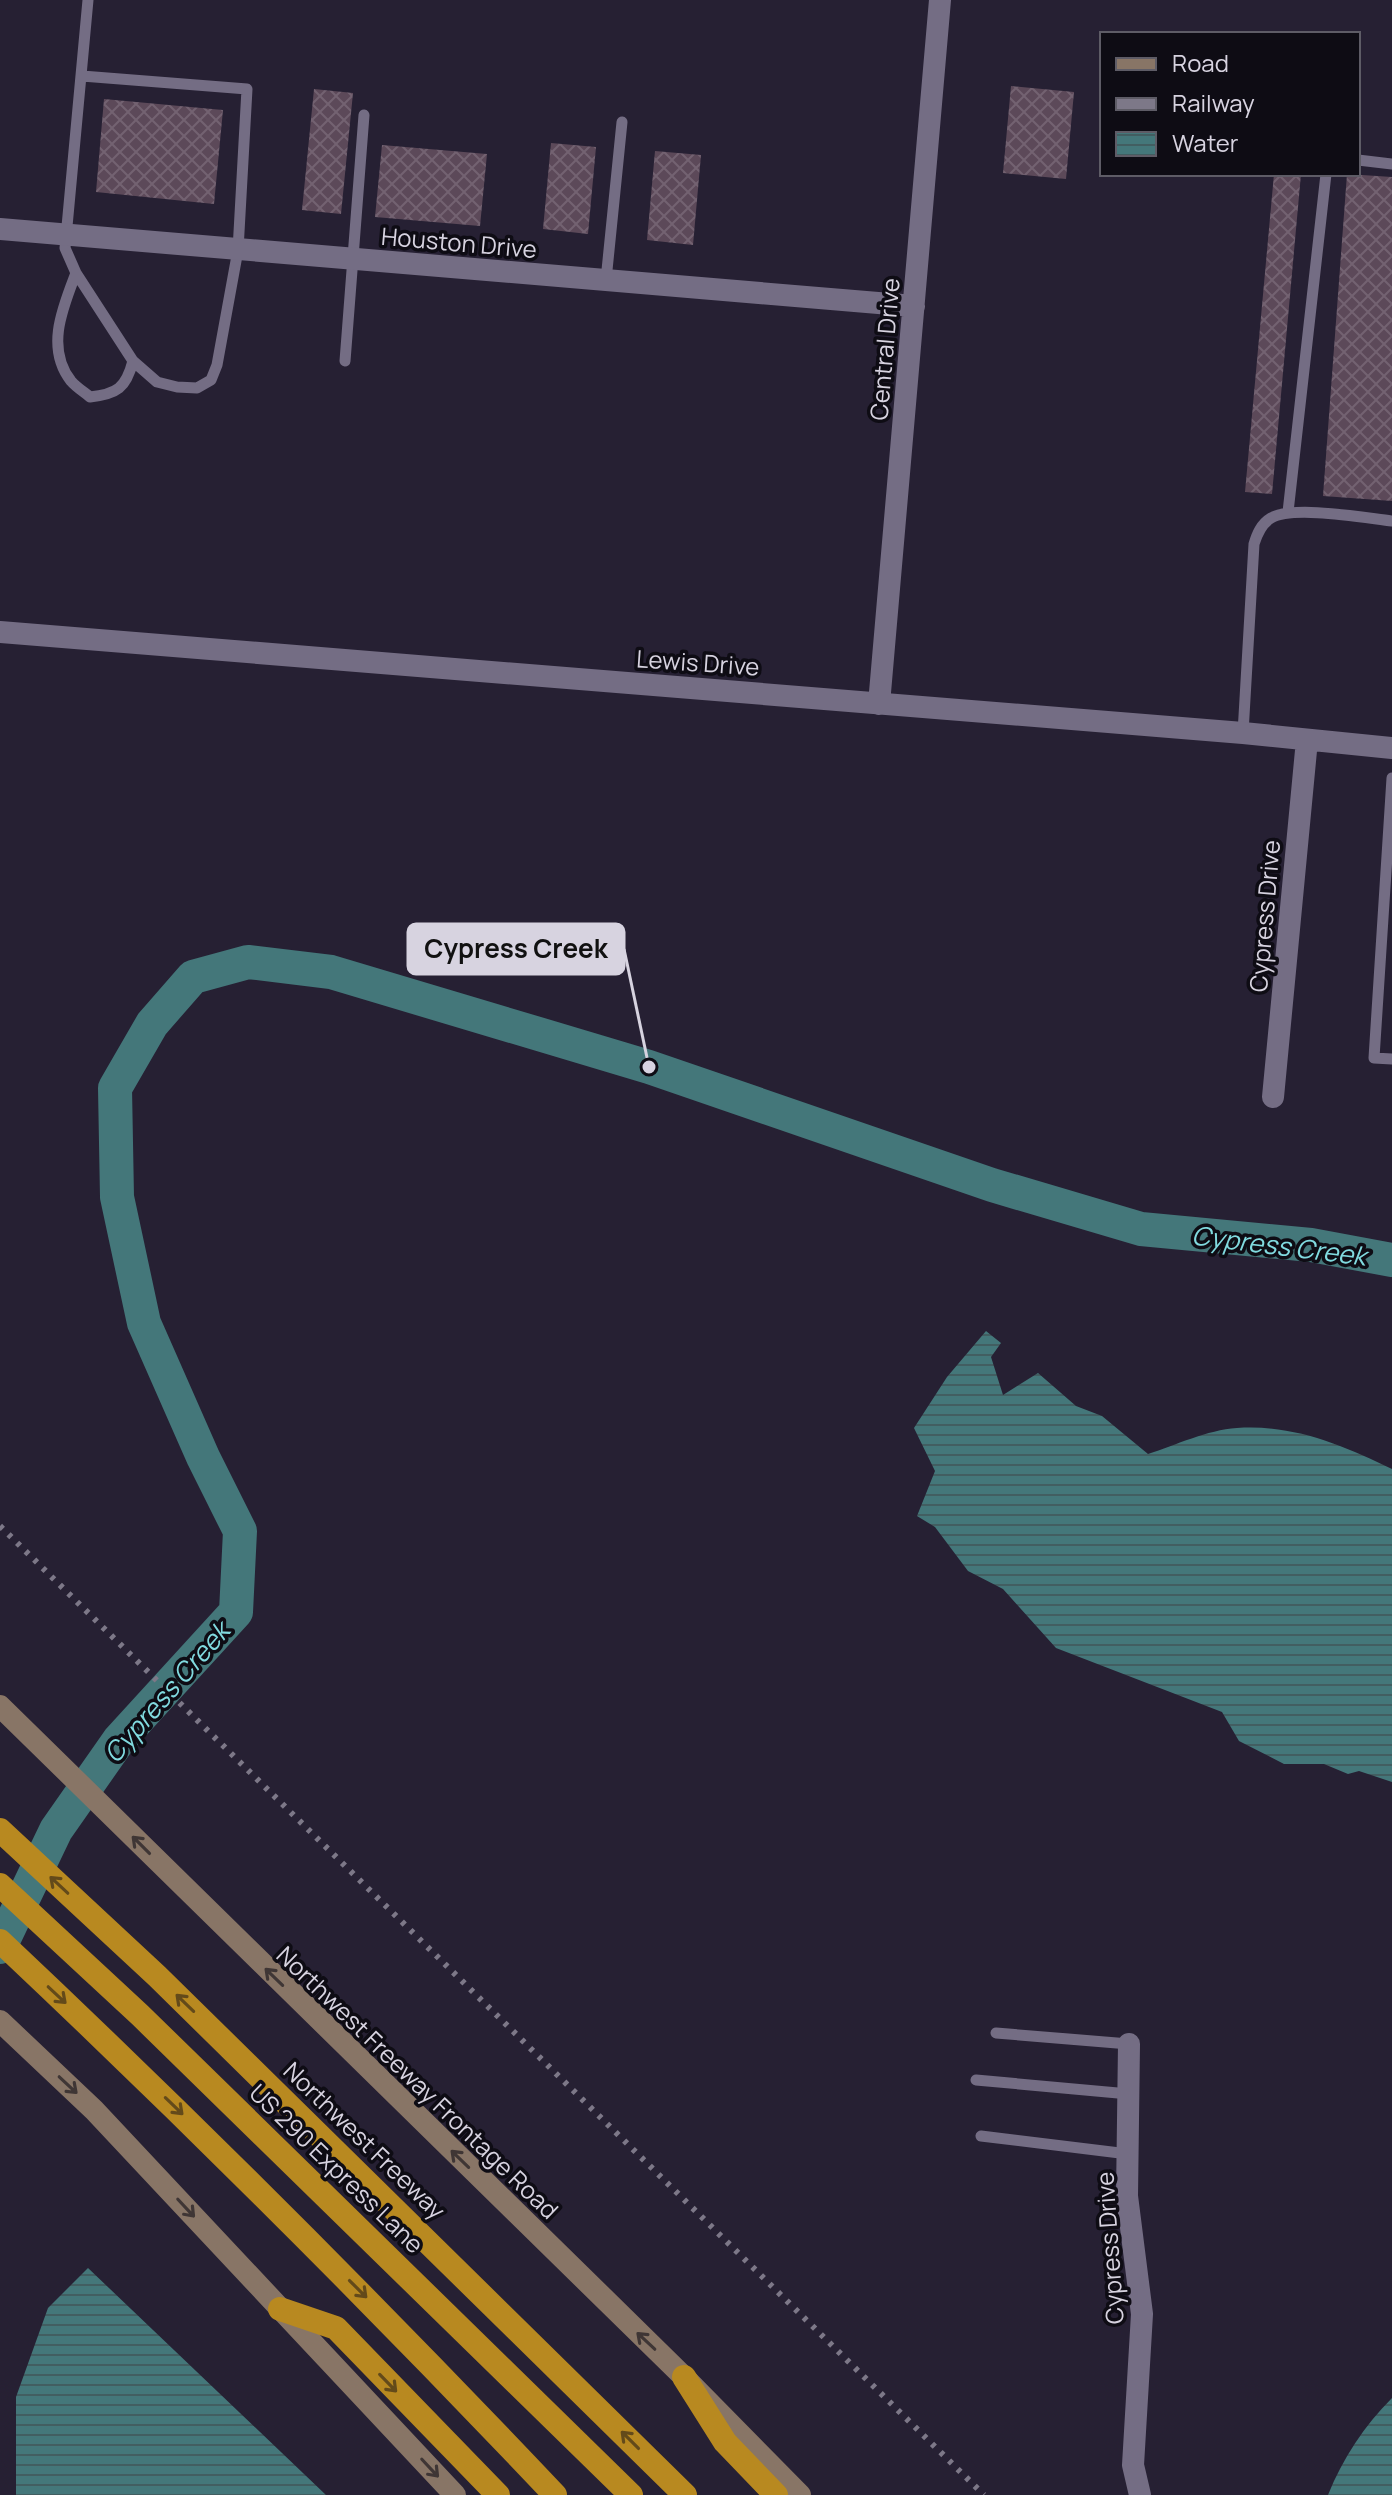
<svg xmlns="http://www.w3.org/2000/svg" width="1392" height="2495" viewBox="0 0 1392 2495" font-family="Manrope,sans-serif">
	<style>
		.water { fill: url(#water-rules) }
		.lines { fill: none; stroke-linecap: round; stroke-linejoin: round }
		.river { stroke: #44777a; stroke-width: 34 }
		.building { fill: url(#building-cross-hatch) }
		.service { stroke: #746d84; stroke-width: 11 }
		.minor { stroke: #746d84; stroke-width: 22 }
		.secondary { stroke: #887566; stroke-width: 22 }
		.motorway { stroke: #b88920; stroke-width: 24 }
		.rail { stroke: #7d7888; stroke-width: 6; stroke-dasharray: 4 8; stroke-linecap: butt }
		.oneway { stroke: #3f3635 }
		.oneway2 { stroke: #634a1a }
		.labels { text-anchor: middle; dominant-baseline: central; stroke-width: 7; stroke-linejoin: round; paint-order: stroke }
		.street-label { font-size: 24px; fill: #d7d3e0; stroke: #0e0c14 }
		.water-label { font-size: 26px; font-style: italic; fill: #81dadf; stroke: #0e0c14 }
		.leader { fill: none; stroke: #d7d3e0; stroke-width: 3 }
		.callout-dot { fill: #d7d3e0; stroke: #0e0c14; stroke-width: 3 }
		.callout { fill: #d7d3e0; stroke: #d7d3e0; stroke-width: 3 }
		.callout-label { font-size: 26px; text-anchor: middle; font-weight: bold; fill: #111 }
	</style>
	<defs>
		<pattern id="water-rules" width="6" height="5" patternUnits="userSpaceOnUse" patternTransform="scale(2)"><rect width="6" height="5" fill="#44777a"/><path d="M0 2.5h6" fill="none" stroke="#425e61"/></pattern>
		<pattern id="building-cross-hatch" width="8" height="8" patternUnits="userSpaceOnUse" patternTransform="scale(2)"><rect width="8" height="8" fill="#5c4959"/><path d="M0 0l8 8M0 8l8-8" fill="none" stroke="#736271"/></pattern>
	</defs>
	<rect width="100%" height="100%" fill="#262033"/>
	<!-- water -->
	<path class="water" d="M986,1331L1001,1343L991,1357L1003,1395L1038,1373L1076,1406L1102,1416L1148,1454C1176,1445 1207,1430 1237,1428C1293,1424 1343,1445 1392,1469V1782L1359,1771L1348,1774L1324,1764H1284L1239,1741L1222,1712L1056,1648L1003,1589L968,1571L935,1527L917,1516L935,1471L914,1428L947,1377Z
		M88,2268L326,2495H16V2397L48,2308Z
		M1392,2398V2495H1328C1343,2458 1364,2426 1392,2398Z"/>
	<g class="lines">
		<!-- river -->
		<path class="river" d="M0,1947L56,1830L119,1740L236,1612L240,1531L203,1457L144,1323L117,1197L115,1088L152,1024L193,977L248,962L331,972L649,1067L992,1185L1141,1229L1311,1245L1392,1260"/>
	</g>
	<!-- building -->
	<path class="building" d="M1011,86L1074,92L1066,179L1003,173Z
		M314,89L353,93L341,214L302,210Z
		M104,99L223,110L214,204L96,192Z
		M551,143L596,147L588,234L543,229Z
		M382,145L487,154L480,226L375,217Z
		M655,151L701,155L693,245L647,240Z
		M1274,174H1301L1272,494L1245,492Z
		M1347,174L1392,177V501L1323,496Z"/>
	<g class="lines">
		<!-- service -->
		<path class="service" d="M82,76L247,89L238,250L217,365L211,380L197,388L177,387L157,382L133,361
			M1358,160L1392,164
			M76,273C63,307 45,348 71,381C76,387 84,392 90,397C117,394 126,388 133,361L76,273L65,248L88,0
			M606,280L622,122
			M345,361L364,115
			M1288,512L1326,174
			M1243,733L1254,544C1257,534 1261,524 1271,518C1293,505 1365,518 1392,521
			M1392,778L1374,1058L1392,1059
			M996,2033L1129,2044
			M976,2080L1129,2094
			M981,2136L1128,2154"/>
		<!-- minor -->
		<path class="minor" d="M0,229L914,306
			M0,632L1243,733L1392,748
			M879,704L940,0
			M1273,1097L1307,740
			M1129,2044L1127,2196L1142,2314L1133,2465L1140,2495"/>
		<!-- secondary -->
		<path class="secondary" d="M0,1706L684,2377L800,2495
			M0,2021L94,2110L455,2495"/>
		<!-- motorway -->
		<path class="motorway" d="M0,1830L157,1976L685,2495
			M0,1885L140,2015L631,2495
			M0,1941C191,2121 375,2305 555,2495
			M280,2309L336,2328L498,2495
			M684,2377L725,2442L776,2495"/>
		<!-- rail -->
		<path class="rail" d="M0,1526L984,2495"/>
	</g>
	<!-- one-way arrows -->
	<defs><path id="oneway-shaft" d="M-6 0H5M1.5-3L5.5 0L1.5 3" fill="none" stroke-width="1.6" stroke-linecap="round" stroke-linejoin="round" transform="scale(2)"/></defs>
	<g class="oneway">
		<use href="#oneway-shaft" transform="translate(141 1845) rotate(-135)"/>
		<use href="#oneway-shaft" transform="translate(274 1977) rotate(-136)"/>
		<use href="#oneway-shaft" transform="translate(68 2085) rotate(43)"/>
		<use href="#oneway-shaft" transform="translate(460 2159) rotate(-136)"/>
		<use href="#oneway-shaft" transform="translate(186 2208) rotate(47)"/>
		<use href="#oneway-shaft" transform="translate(646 2341) rotate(-137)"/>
		<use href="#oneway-shaft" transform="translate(430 2468) rotate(47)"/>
	</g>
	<g class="oneway2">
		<use href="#oneway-shaft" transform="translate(59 1885) rotate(-137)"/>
		<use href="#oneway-shaft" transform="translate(57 1995) rotate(43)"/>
		<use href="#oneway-shaft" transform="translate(185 2003) rotate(-136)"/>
		<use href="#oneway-shaft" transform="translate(174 2106) rotate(44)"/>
		<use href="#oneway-shaft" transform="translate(358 2289) rotate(45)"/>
		<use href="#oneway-shaft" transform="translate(388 2383) rotate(46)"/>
		<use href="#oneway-shaft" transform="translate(630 2440) rotate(-135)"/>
	</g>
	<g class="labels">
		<!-- street labels -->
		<g class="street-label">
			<text transform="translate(459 242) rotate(5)">Houston Drive</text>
			<text transform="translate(884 349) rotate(-85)">Central Drive</text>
			<text transform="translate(698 662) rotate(4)">Lewis Drive</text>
			<text transform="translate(1264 916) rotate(-85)">Cypress Drive</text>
			<text transform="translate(418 2082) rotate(44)">Northwest Freeway Frontage Road</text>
			<text transform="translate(365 2140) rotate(44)">Northwest Freeway</text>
			<text transform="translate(337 2168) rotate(44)">US 290 Express Lane</text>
			<text transform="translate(1109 2248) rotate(-94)">Cypress Drive</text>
		</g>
		<!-- water labels -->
		<g class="water-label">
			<text transform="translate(1279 1245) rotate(7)">Cypress Creek</text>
			<text transform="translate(166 1692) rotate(-49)">Cypress Creek</text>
		</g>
	</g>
	<!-- callouts -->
	<path class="leader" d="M649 1067L624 949"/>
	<circle class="callout-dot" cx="649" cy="1067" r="8"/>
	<rect class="callout" x="408" y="924" width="216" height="50" rx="8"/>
	<g class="callout-label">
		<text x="516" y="958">Cypress Creek</text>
	</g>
	<!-- legend -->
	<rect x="1100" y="32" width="260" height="144" fill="#0e0c14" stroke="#5e5c66" stroke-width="2"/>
	<rect x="1116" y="58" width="40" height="12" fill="#887566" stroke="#5e5c66" stroke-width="2"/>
	<text x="1172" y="72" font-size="24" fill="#d7d3e0">Road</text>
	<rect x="1116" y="98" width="40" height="12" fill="#7d7888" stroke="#5e5c66" stroke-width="2"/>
	<text x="1172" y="112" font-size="24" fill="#d7d3e0">Railway</text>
	<rect x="1116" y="132" width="40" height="24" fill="url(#water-rules)" stroke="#5e5c66" stroke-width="2"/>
	<text x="1172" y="152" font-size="24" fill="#d7d3e0">Water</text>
</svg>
